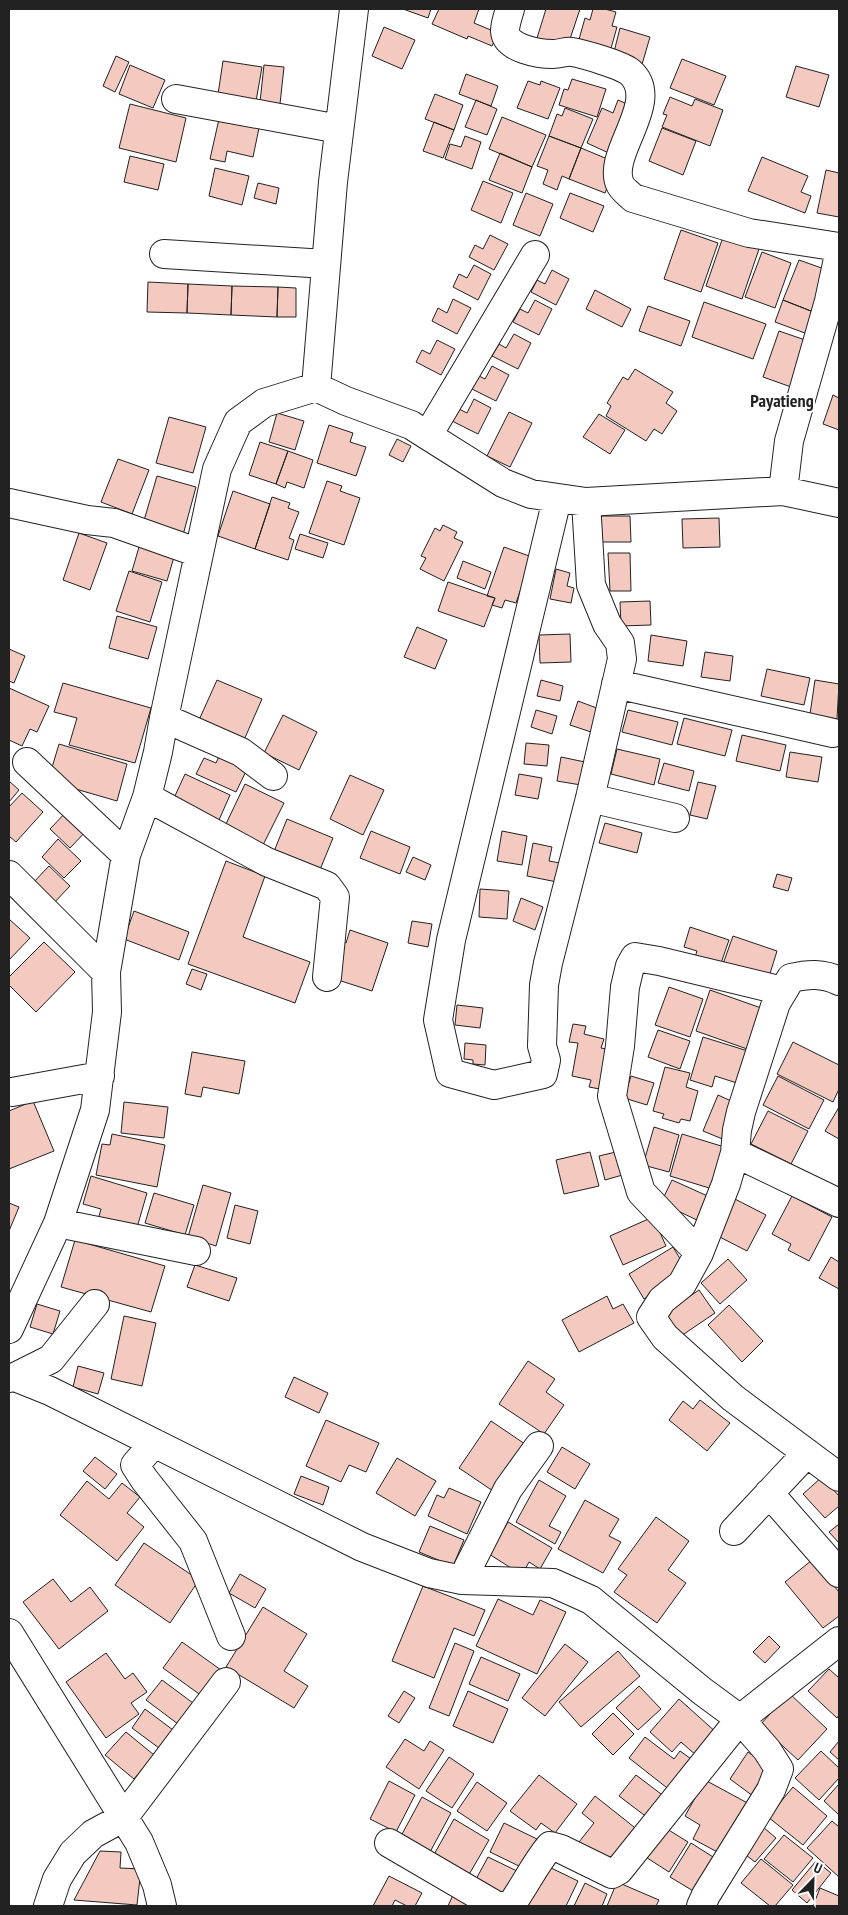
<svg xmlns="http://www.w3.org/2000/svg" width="848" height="1915" viewBox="0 0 848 1915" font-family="'PT Sans Narrow',sans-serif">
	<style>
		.building { fill: #f3c9c0; stroke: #222 }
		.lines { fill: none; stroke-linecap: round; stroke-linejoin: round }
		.minor-casing { stroke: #222; stroke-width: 30 }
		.minor { stroke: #fff; stroke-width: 28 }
		.labels { text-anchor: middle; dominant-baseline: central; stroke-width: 4; stroke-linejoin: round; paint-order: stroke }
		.quarter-label { font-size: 18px; font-weight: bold; fill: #222; stroke: #fff }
	</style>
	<rect width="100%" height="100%" fill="#fff"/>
	<!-- building -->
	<path class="building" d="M403,9H431L428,18Z
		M439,9H479L474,23L498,33L492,46L468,36L467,39L432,24Z
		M546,9H580L567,48L537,38Z
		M593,9H605L616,12L612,26L617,27L608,59L576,50L585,18L590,20Z
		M384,27L415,40L402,69L372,56Z
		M620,28L650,37L641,68L612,60Z
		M116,56L129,62L115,92L103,86Z
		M682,59L726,76L714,105L670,88Z
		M223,61L262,67L255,107L217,101Z
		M130,65L165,80L153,108L119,94Z
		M264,65L284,67L280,104L260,102Z
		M796,66L829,75L819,107L786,97Z
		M466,74L498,86L491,106L459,94Z
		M572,79L606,89L597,117L559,105L564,89L568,90Z
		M528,81L540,85L541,81L560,88L548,119L517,108Z
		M435,94L463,105L454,130L425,119Z
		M670,97L692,106L695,99L723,110L710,146L662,127L667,115L663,114Z
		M476,100L497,109L487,135L465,127Z
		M618,100L634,107L613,155L587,143L602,108L613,113Z
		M130,104L186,118L176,162L119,148Z
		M565,108L593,119L581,148L549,136L557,114L562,116Z
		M502,117L546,135L532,167L489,149Z
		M219,119L259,128L253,157L227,151L225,162L210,159Z
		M434,122L454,130L443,158L423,151Z
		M662,128L696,141L683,175L649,161Z
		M465,136L481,142L472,169L445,159L450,144L461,147Z
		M549,136L581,148L569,179L562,176L557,190L543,184L548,170L537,166Z
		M581,148L617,163L605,193L569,179Z
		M500,153L532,167L522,193L489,180Z
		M130,156L164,164L158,190L124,182Z
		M762,157L808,176L801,192L811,196L805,213L748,191Z
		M215,168L249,176L242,205L209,196Z
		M826,170L839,173V217L817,213Z
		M483,181L513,193L501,223L471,210Z
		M258,183L279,188L276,204L254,198Z
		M526,193L553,204L540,236L513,225Z
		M570,193L604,206L593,232L560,218Z
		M681,230L718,243L701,292L664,279Z
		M490,235L508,244L494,270L469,257L475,245L483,249Z
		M723,237L759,249L742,299L706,286Z
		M762,252L791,263L775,308L745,297Z
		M799,260L830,271L821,315L783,300Z
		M474,265L491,274L478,300L453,287L459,274L467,278Z
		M552,270L569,279L556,305L531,292L537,280L545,284Z
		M148,282L188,284L187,313L147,312Z
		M188,284L232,286L231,315L187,313Z
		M232,286L278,287L277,317L231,315Z
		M278,287L296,288V317H277Z
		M595,290L631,309L622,327L586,309Z
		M453,299L471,308L457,334L432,321L438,308L447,313Z
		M535,300L552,309L539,335L513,322L520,309L528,313Z
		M783,300L821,315L813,336L775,322Z
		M704,302L766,324L753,359L692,337Z
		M648,306L690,321L681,346L639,331Z
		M779,331L811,342L794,388L763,377Z
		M514,334L531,343L518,369L492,356L499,344L506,348Z
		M437,340L455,349L441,375L416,362L422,350L430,354Z
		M492,366L509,375L496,401L470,388L477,375L485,379Z
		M635,369L673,392L666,403L677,411L662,434L654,429L646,441L606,416L611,406L607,403L623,377L628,380Z
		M833,395L839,398V430L823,424Z
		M474,399L491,408L478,434L452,421L459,409L467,413Z
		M509,412L532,423L510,467L487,456Z
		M277,413L304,421L295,450L269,442Z
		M599,414L625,430L610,454L583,437Z
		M169,417L206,427L193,473L156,463Z
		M329,425L353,433L350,442L366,447L356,476L317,463Z
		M397,439L411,446L403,462L389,455Z
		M260,442L288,451L276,484L249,475Z
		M288,451L313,460L304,488L287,482L285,488L276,484Z
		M118,459L149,470L132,514L101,502Z
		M157,476L196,487L183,535L143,524Z
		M327,481L342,486L340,491L360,498L344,545L309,533Z
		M233,491L270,504L255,549L218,536Z
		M272,497L290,503L288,508L299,512L289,538L294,540L288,560L255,549Z
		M601,516H630L631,542H602Z
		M719,518L720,547L683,548L682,519Z
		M443,525L457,532L454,538L463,542L444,581L420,569L426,558L421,556L435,528L440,531Z
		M79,533L107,543L90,590L63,580Z
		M300,534L328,543L323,558L295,549Z
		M141,540L176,550L167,581L132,571Z
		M504,547L532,557L516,603L505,600L502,608L492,605L495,598L487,596Z
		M608,553H630L631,591H610Z
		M463,561L491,572L485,589L457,578Z
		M556,569L570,573L567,586L574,588L571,603L550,599Z
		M129,571L162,582L150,622L116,611Z
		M448,582L495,598L484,627L438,611Z
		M650,601L651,625L621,626L620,602Z
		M117,616L157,627L148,659L109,648Z
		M417,627L447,640L435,669L404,657Z
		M570,634L571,662L540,663L539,635Z
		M651,635L687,641L683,666L648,661Z
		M9,649L25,656L14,683L9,681Z
		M705,652L733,656L730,681L701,677Z
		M767,669L810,678L804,705L761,696Z
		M217,680L262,699L244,740L199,720Z
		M541,680L563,686L560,701L537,696Z
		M815,680L839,684L837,719L810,714Z
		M63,683L151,708L135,763L69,745L77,718L54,712Z
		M9,688L49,706L37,732L30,729L22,746L9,740Z
		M578,701L602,710L594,733L570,725Z
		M536,710L557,716L552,734L531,727Z
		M628,710L678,722L672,745L622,732Z
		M283,715L317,732L299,770L264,753Z
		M684,718L732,730L725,756L677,744Z
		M742,735L786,745L780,771L736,761Z
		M526,743L549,745L547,766L524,764Z
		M59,744L127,764L117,801L48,781Z
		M617,749L660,759L654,785L611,774Z
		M222,750L250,763L236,792L196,774L204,758L216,763Z
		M790,752L822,757L818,782L786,777Z
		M561,757L585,762L581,785L557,781Z
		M664,763L694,771L689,791L658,783Z
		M185,774L230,795L219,820L174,798Z
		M519,774L542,778L538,799L515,795Z
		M350,775L384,790L363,835L330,819Z
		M9,781L19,790L9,802Z
		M698,782L716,786L707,819L690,815Z
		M245,784L284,803L263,845L225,826Z
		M22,793L43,812L16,842L9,836V807Z
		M68,810L88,829L70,848L50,829Z
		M287,819L333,838L319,872L273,854Z
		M605,823L642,833L637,853L599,843Z
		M371,831L410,847L400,874L360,858Z
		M502,831L527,836L522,865L497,861Z
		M58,839L81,861L64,878L42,857Z
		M533,843L552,847L549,861L560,863L557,882L527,876Z
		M413,857L431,865L425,880L406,872Z
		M226,861L265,876L243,937L310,962L295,1003L188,964Z
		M49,866L70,886L52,905L31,885Z
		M777,874L792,878L788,891L773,887Z
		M480,889L509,891L507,919L479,917Z
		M521,898L543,907L535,930L513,921Z
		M134,911L189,932L179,960L124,939Z
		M9,919L30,938L9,960Z
		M412,921L432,924L428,947L408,943Z
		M690,927L729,940L718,972L693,963L697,951L684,947Z
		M350,930L388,943L372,991L335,979L338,941L346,943Z
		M733,936L777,951L768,980L723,964Z
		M44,942L75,972L36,1012L9,985V977Z
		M192,969L207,974L201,990L186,984Z
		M669,987L703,999L690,1037L655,1025Z
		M710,990L764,1009L750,1050L696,1031Z
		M457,1005L483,1008L480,1028L455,1025Z
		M573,1024L586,1026L584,1034L604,1039L601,1048L612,1050L605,1090L589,1087L591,1080L572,1076L578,1043L569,1042Z
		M658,1030L690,1041L680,1069L648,1057Z
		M703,1037L751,1052L740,1084L715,1076L712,1087L690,1080Z
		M793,1042L839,1065V1089L833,1102L777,1074Z
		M465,1043L486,1045L485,1065L473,1064V1060L464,1059Z
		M192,1052L245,1061L239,1094L203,1087L201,1097L185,1094Z
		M665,1067L690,1073L686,1087L698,1091L690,1121L681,1119L679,1123L662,1118L664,1114L653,1111Z
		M631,1076L654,1083L647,1105L624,1098Z
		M778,1076L824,1100L809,1129L763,1105Z
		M718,1095L740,1105L725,1140L703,1131Z
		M33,1101L54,1151L9,1169V1111Z
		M124,1102L168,1107L164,1138L121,1133Z
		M839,1107V1139L825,1131Z
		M768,1111L808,1131L791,1164L751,1144Z
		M654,1127L679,1135L669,1172L643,1165Z
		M112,1134L165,1145L157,1187L96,1175L102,1144L110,1145Z
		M682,1134L731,1149L719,1191L670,1176Z
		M620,1151L626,1174L605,1180L599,1156Z
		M590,1152L599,1186L564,1194L556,1160Z
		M91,1176L147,1193L136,1231L98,1220L101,1209L83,1204Z
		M672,1180L712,1198L701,1222L676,1210L659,1207Z
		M203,1185L231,1193L216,1246L188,1237Z
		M154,1193L194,1205L185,1235L145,1223Z
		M792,1196L832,1217L809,1261L788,1250L791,1244L772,1234Z
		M731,1197L766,1215L747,1251L712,1233Z
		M9,1203L19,1207L9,1231Z
		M235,1205L258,1211L250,1244L227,1238Z
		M653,1217L666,1246L623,1265L610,1236Z
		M75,1240L165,1266L151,1312L61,1287Z
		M673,1247L688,1272L644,1299L629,1274Z
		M831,1257L839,1262V1289L819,1278Z
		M728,1259L747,1280L720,1304L701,1283Z
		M195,1265L237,1278L229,1301L187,1287Z
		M699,1290L715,1313L681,1336L665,1313Z
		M607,1296L613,1309L623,1304L634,1323L579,1352L562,1320Z
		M37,1304L60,1311L53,1334L30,1327Z
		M729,1305L763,1341L742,1362L708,1325Z
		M124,1316L156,1323L142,1386L111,1379Z
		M528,1361L555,1379L546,1392L564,1405L544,1434L499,1404Z
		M78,1366L104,1373L98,1394L73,1387Z
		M294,1377L328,1393L319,1413L285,1397Z
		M700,1400L730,1423L707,1451L669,1420L683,1401L693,1409Z
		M326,1420L379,1443L366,1472L349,1465L341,1482L306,1466Z
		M491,1421L525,1444L493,1491L459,1468Z
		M562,1447L590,1464L575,1489L547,1472Z
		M95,1457L117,1474L105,1489L83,1471Z
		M397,1458L436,1481L415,1516L376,1493Z
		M301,1476L329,1487L323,1505L294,1494Z
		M822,1477L839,1496V1506L825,1518L803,1494Z
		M539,1480L566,1496L549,1526L561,1532L555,1544L516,1522Z
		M87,1481L109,1499L122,1483L140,1497L127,1513L144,1527L117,1561L60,1515Z
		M449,1488L481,1502L467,1534L428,1516L437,1495L444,1498Z
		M585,1500L619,1519L609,1536L621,1542L603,1573L558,1549Z
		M656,1517L689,1541L668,1570L686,1583L657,1623L614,1592L627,1575L618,1569Z
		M508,1522L552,1548L540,1569L529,1562L522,1575L489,1554Z
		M839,1524V1543L829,1532Z
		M430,1526L464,1540L453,1566L419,1552Z
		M144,1543L199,1580L170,1623L115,1585Z
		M812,1560L839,1592V1616L823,1628L785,1582Z
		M240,1574L266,1589L255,1608L229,1593Z
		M53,1579L71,1602L90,1587L108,1611L59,1649L23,1602Z
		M423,1586L485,1610L474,1636L454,1628L434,1678L392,1661Z
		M498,1599L533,1615L540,1600L566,1612L537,1674L476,1646Z
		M263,1607L307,1634L284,1671L308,1686L294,1708L226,1667Z
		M769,1636L780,1647L765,1663L753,1652Z
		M182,1642L221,1670L202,1696L163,1668Z
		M455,1643L474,1651L449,1716L429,1708Z
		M565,1644L588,1662L545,1716L522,1698Z
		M618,1651L640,1676L581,1727L559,1702Z
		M106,1653L125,1679L133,1673L147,1692L131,1703L139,1714L106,1738L66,1682Z
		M481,1657L520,1674L508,1701L469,1684Z
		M829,1669L839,1678V1715L837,1718L808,1691Z
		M162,1680L193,1703L178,1724L146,1700Z
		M639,1686L661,1709L638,1730L616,1708Z
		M404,1691L415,1698L399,1723L388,1716Z
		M468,1691L508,1709L493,1743L453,1726Z
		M789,1693L827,1729L798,1760L760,1725Z
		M679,1699L718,1734L698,1757L681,1742L672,1752L650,1732Z
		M145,1709L173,1730L159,1748L132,1728Z
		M613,1713L634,1734L613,1755L592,1734Z
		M126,1732L154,1755L134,1779L105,1755Z
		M645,1737L674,1759L680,1751L694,1761L671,1791L629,1758Z
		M405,1739L424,1751L430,1741L444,1750L419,1789L386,1767Z
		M839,1741V1760L830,1752Z
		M821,1751L839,1768V1778L819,1800L795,1778Z
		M748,1752L776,1772L757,1799L730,1779Z
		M449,1757L474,1774L452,1808L426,1791Z
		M539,1775L577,1804L555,1833L541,1823L536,1830L510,1811Z
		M636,1775L665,1797L648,1818L619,1796Z
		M705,1780L753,1806L725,1856L693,1839L700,1825L685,1816Z
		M389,1781L415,1795L396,1832L370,1819Z
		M477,1782L507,1803L487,1831L457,1811Z
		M839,1784V1815L824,1801Z
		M793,1787L827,1816L803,1845L768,1817Z
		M595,1796L639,1831L611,1867L579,1842L594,1823L582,1813Z
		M422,1797L451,1813L430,1852L401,1836Z
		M454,1819L489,1840L467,1878L432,1858Z
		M832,1821L839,1827V1877L807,1848Z
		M504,1823L537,1839L523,1868L490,1852Z
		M659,1824L688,1842L669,1872L641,1854Z
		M763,1827L776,1838L755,1862L742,1852Z
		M784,1835L813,1858L793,1882L764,1859Z
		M691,1843L721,1862L700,1895L670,1877Z
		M100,1851L121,1852L120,1868L141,1869L137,1905L74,1900Z
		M488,1857L519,1872L506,1897L475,1881Z
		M761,1859L793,1885L775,1906H770L741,1883Z
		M816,1861L831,1873L807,1903L792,1890Z
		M547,1866L578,1881L566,1906H528Z
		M389,1876L422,1893L415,1906H407L395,1900L392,1906H373Z
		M617,1882L659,1900L656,1906H607Z
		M585,1883L607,1894L602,1906H574Z
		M820,1888L839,1896V1906H813Z
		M453,1895L476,1906H448Z"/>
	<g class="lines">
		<!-- minor casing -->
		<g class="minor-casing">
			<path id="minor" d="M510,9C508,16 505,24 505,31C506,49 540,54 553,54C560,54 566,51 572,52C584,54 621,65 630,72C663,101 606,153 620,184C622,189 629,194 633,198L749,233L839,247
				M176,99L339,129
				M164,254L326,264
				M316,387L333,182L354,9
				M428,435L535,255
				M783,491L789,441L829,301L839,254
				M557,499L451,940L438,1020L450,1073L494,1085L543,1074L546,1060L542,1046L544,985L548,963L590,798L622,659L620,643L607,624L591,585L586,502
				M9,503L87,520L114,523L199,553
				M616,684L833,733
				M164,718L241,752L273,776
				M27,762L126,855
				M147,797L267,862L327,886L335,897L327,977
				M590,798L675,818
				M9,875L106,972
				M839,981C823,973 808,974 791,978L776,1003L741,1112L737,1130L735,1153L726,1184L699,1253L682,1284L662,1300L651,1317L665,1337L733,1398L839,1477
				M12,1092L100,1076
				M735,1153L839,1203
				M58,1223L196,1251
				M699,1253L641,1192L612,1096L620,1046L625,987L630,966L635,957L659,961L783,991
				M9,1329L58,1223L95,1110L107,1012L106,972L126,855L147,797L158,752L164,718L217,469L238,422L264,403L316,387L346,401L411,425L503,483L531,494L586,502L783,491L839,503
				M15,1377L51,1359L95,1304
				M9,1378L15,1377L50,1391L362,1547L429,1573L462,1580L553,1583L591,1600L702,1691L740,1719L839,1641
				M154,1443L135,1465L144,1479L193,1541L231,1636
				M769,1493L839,1573
				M734,1531L807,1453
				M462,1580L508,1489L539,1446
				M9,1633L139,1842L157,1885L162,1906
				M389,1843L497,1906
				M48,1906L57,1879L73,1853L93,1834L124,1817L226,1682
				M502,1906L511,1905C525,1886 534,1865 550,1846L561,1849L612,1874L619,1870L740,1719L767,1750L779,1769L771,1790L706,1895L701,1906"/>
		</g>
		<!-- minor -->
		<use href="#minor" class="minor"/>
	</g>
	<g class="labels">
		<!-- quarter labels -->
		<g class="quarter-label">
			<text x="782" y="400">Payatieng</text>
		</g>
	</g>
	<!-- border -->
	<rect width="848" height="1915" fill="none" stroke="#222222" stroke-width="20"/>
	<!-- north arrow -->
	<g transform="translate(813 1880) rotate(23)" stroke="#ffffff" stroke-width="4" paint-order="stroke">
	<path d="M0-4L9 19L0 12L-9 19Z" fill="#222222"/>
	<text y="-8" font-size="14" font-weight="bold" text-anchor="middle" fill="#222222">U</text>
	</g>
</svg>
